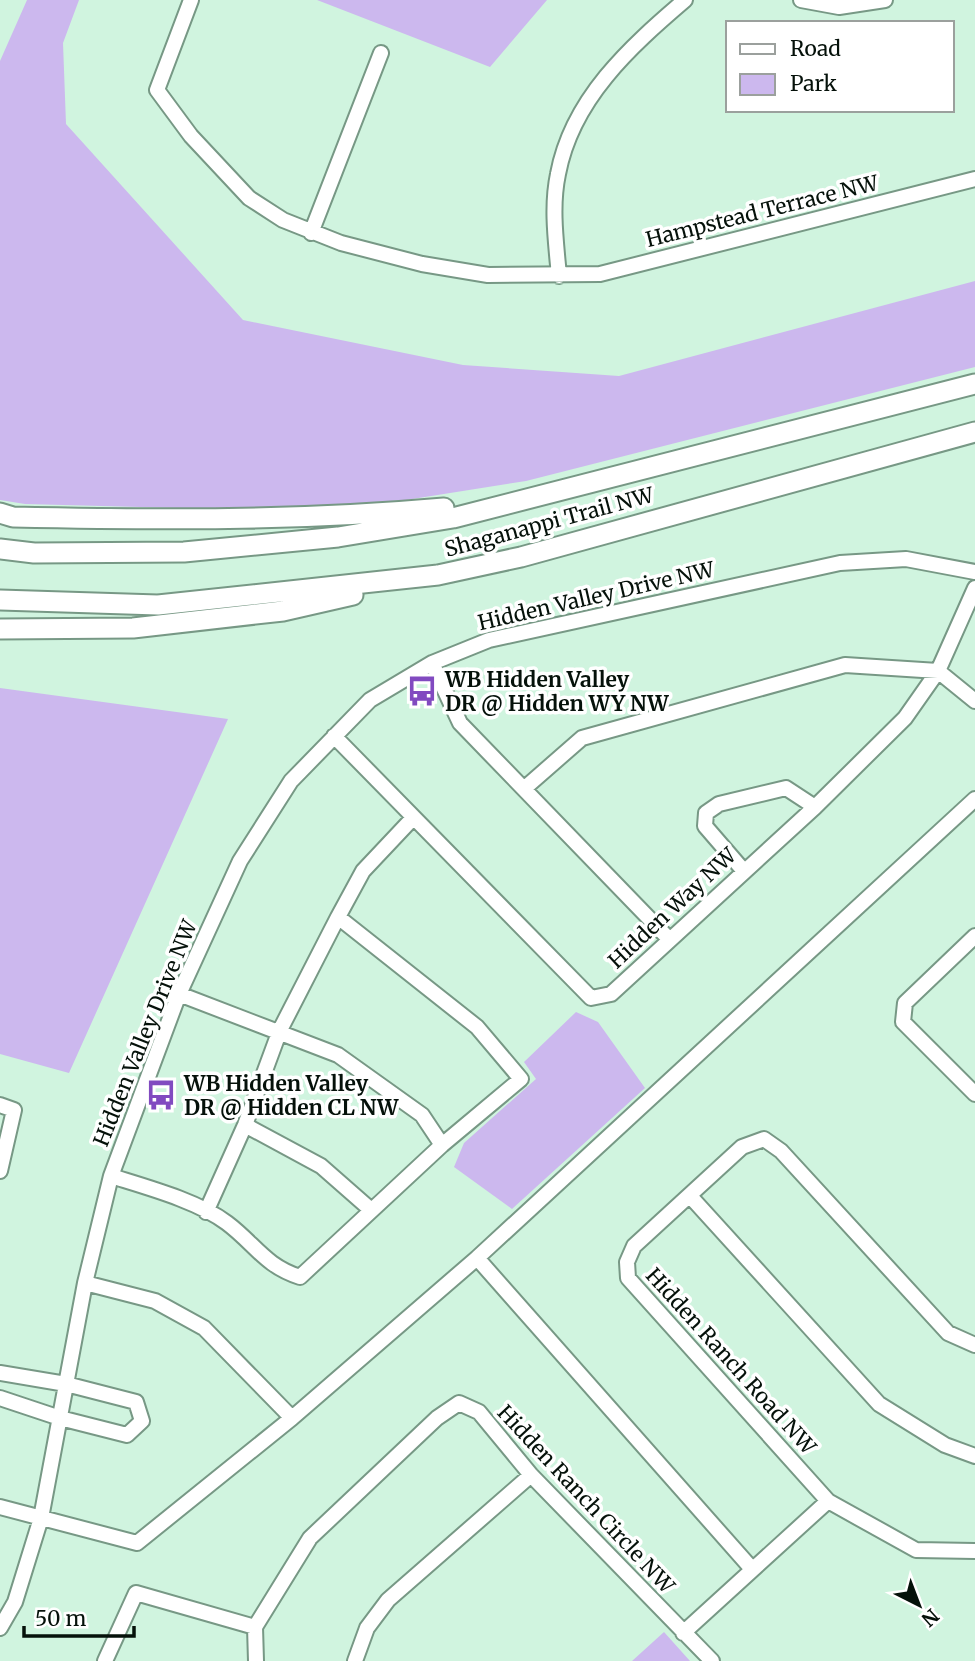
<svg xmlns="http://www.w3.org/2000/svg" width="975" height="1661" viewBox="0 0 975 1661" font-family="Merriweather,serif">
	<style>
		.green { fill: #ccb8ee }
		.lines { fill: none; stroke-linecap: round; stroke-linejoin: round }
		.minor-casing { stroke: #779885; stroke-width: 18 }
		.major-casing { stroke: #779885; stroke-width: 23 }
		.minor { stroke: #fff; stroke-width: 14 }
		.major { stroke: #fff; stroke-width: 19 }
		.labels { text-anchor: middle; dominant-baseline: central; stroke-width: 7; stroke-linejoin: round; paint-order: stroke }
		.street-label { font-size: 21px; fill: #05110a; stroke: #fff }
		.poi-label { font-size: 21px; font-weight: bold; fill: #05110a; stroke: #fff; text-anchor: start }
	</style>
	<rect width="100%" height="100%" fill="#d0f4df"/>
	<!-- green -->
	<path class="green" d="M27,0H79L63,43L66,124L243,320L463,365L619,376L975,281V367L526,481L406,500L255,510L25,504L0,500V61Z
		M317,0H547L490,67Z
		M0,688L228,719L69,1073L0,1054Z
		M576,1012L598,1022L645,1088L512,1209L454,1167L464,1143L536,1079L524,1062Z
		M664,1632L690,1661H632Z"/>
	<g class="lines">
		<!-- minor casing -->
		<g class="minor-casing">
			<path id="minor" d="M191,0L157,90L191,136L249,198L283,220L341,243L422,264L488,275L600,274L975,179
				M801,0L839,7L885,0
				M311,233L381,53
				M559,276C556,242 551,207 558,174C572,99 630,47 685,0
				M432,663L460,723L670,940
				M334,736L591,998L611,994L815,807L905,718L938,671L975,588
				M526,787L582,738L845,665L938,671L975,701
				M743,870L705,826L706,813L719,804L786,788L815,807
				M338,917L477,1027L521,1079L442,1145
				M975,936L905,1003L903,1022L975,1094
				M0,1105L14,1110L0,1171
				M245,1125L321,1166L370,1209
				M111,1176C146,1187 198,1201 227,1223C255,1244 265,1266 300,1277L442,1145L422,1115L338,1055L179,994
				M690,1196L879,1404L945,1445L975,1456
				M206,1212L245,1125L280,1030L338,917L363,871L412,819
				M477,1258L752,1569
				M85,1283L155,1301L204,1328L292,1418
				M0,1373L66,1384L136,1402L142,1421L127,1435L60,1418L0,1398
				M828,1501L628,1278L627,1262L634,1246L742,1147L764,1139L781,1151L948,1333L975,1345
				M0,1507L137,1543L292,1418L477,1258L975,799
				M0,1628L15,1602L41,1518L85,1283L111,1176L179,994L240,861L291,781L370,700L432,663L489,640L840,563L906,559L975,572
				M683,1633L828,1501L916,1550L975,1551
				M105,1661L136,1593L255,1627
				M256,1661L255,1627L310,1538L437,1418L459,1403L479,1412L531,1475L712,1661
				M355,1661L367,1628L388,1600L531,1475"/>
		</g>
		<!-- major casing -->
		<g class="major-casing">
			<path id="major" d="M0,513L13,517C160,520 297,521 444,508
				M0,549L34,553L184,552L338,537L453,518L975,384
				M0,600L158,605L438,575L521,557L975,432
				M0,629L133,628L283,611L353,595"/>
		</g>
		<!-- minor -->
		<use href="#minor" class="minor"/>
		<!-- major -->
		<use href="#major" class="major"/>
	</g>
	<!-- icons -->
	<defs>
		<g id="bus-bare" transform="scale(2.415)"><path d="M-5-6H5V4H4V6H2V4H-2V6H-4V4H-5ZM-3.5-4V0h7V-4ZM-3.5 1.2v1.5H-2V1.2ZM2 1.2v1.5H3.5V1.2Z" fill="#814ac0" stroke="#fff" stroke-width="2.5" paint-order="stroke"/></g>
	</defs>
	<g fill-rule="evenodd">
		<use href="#bus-bare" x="422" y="691"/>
		<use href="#bus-bare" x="161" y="1095"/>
	</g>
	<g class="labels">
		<!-- street labels -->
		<g class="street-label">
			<text transform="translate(762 211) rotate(-14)">Hampstead Terrace NW</text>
			<text transform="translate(549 522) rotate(-15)">Shaganappi Trail NW</text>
			<text transform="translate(596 596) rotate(-13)">Hidden Valley Drive NW</text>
			<text transform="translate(672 908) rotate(-43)">Hidden Way NW</text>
			<text transform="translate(145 1033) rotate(-68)">Hidden Valley Drive NW</text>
			<text transform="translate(731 1361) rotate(48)">Hidden Ranch Road NW</text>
			<text transform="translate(586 1499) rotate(47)">Hidden Ranch Circle NW</text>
		</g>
		<!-- poi labels -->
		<g class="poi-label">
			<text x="445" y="679">WB Hidden Valley<tspan x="445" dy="24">DR @ Hidden WY NW</tspan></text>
			<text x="184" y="1083">WB Hidden Valley<tspan x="184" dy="24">DR @ Hidden CL NW</tspan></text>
		</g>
	</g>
	<!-- legend -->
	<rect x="726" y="21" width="228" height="91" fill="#ffffff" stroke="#9ba09d" stroke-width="2"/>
	<rect x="740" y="44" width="35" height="10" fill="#ffffff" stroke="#9ba09d" stroke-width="2"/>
	<text x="790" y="56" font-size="21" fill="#05110a">Road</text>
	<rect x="740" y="74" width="35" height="21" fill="#ccb8ee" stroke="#9ba09d" stroke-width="2"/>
	<text x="790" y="91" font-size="21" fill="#05110a">Park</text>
	<!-- north arrow -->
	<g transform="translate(919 1605) rotate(138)" stroke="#ffffff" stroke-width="5" paint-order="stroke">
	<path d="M0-5L12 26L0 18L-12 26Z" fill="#05110a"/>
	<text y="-10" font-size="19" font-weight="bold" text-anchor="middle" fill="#05110a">N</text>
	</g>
	<!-- scale -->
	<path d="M24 1626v10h110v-10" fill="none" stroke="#05110a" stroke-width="3.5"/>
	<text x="35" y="1626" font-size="21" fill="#05110a" stroke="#ffffff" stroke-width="5" paint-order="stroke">50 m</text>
</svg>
